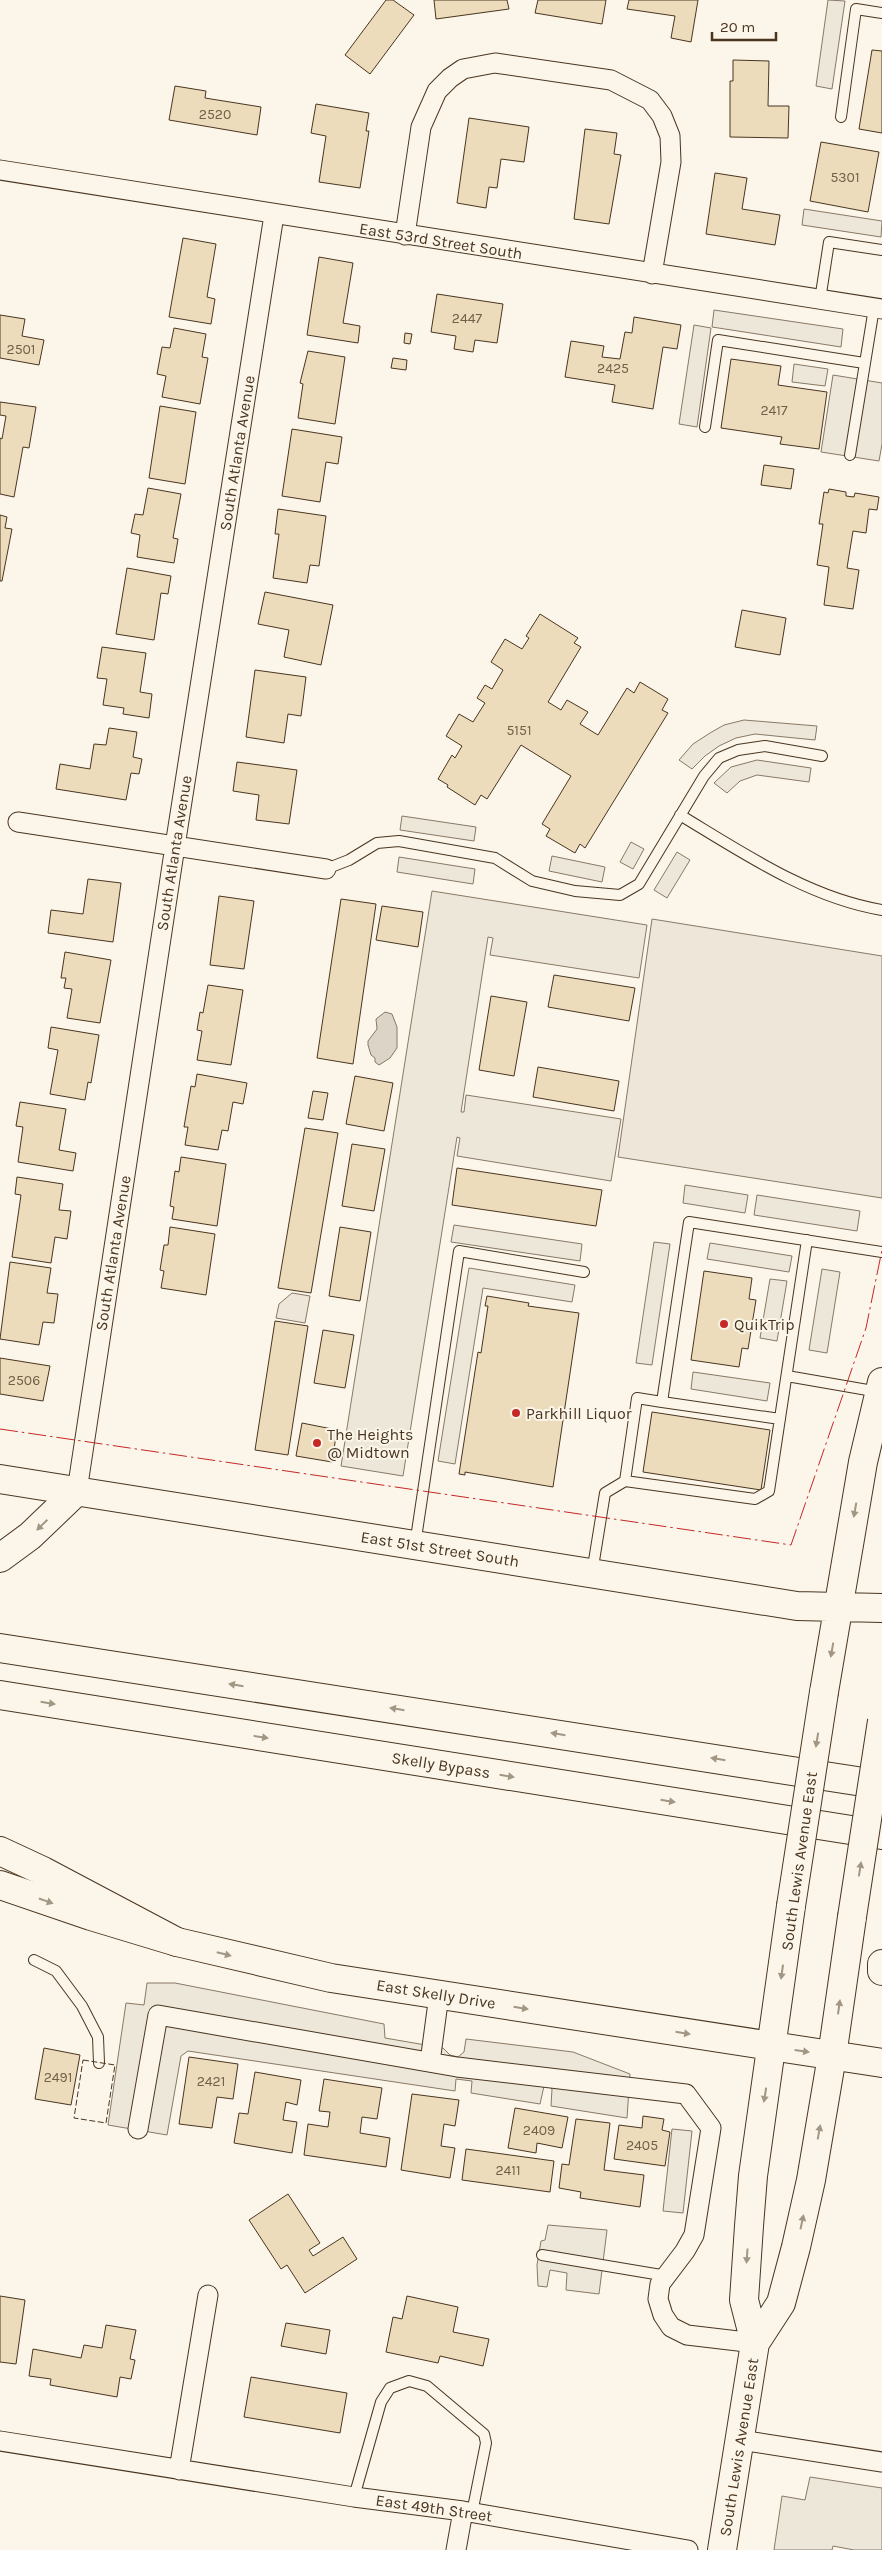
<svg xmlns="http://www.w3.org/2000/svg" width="882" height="2550" viewBox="0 0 882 2550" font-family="Karla,sans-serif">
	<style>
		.green { fill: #ede6d9; stroke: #887966 }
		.parking { fill: #ede7d9; stroke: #887966 }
		.water { fill: #dcd4c6; stroke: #887966 }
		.building { fill: #ecdcbc; stroke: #4a3520 }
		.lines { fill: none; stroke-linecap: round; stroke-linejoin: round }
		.service-casing { stroke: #4a3520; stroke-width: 12 }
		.minor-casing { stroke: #4a3520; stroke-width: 21 }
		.secondary-casing { stroke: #4a3520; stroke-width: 30 }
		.motorway-casing { stroke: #4a3520; stroke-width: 30 }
		.service { stroke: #fbf6e9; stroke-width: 10 }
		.minor { stroke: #fbf6e9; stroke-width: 19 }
		.secondary { stroke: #fbf6e9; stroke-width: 28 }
		.motorway { stroke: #fbf6e9; stroke-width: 28 }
		.secondary-bridge-casing { stroke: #4a3520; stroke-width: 30; stroke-linecap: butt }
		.secondary-bridge { stroke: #fbf6e9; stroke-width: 28 }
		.fence { stroke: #4a3520; stroke-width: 1; stroke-dasharray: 6 2.5; stroke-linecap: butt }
		.power { stroke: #c62828; stroke-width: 1; stroke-dasharray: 18 4 2.5 4; stroke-linecap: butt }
		.oneway { fill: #a29684 }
		.poi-dot { fill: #c62828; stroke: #fbf6e9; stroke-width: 2 }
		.labels { text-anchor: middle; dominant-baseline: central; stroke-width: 4; stroke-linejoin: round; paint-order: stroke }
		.number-label { font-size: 14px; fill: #725f47 }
		.street-label { font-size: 16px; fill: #4a3520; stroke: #fbf6e9 }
		.poi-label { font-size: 16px; fill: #4a3520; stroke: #fbf6e9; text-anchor: start }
	</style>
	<rect width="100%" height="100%" fill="#fbf6e9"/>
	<!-- green -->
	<path class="green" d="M652,919L882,956V1198L618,1157Z
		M292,1293L310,1296L305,1323L276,1318L279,1304Z"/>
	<!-- parking -->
	<path class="parking" d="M828,0L845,1L832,89L816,86Z
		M804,209L882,221L881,237L802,225Z
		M714,310L843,329L841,347L712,327Z
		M694,325L711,328L697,427L679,424Z
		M794,364L828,369L825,386L792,382Z
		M833,375L882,383V444L879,461L821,452Z
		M744,720L817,726L815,740L755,734L736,738L719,746L705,756L692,769L679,760L693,744L710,733L724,725Z
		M757,760L811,768L809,782L757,775L740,781L727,793L714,783L731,767Z
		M402,816L476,827L474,841L400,830Z
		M631,842L644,849L633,869L620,862Z
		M677,852L690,860L667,898L654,890Z
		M552,856L605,867L602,882L549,871Z
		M399,857L475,869L473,884L397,872Z
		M432,891L647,925L639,978L490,955L493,938L488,937L461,1112H464L466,1095L621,1119L611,1181L457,1156L460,1138L457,1137L403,1476L341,1466Z
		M685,1185L748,1195L745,1213L683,1203Z
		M757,1195L860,1211L857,1231L754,1215Z
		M454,1225L582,1244L580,1261L451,1242Z
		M654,1242L670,1244L652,1365L636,1363Z
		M710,1243L792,1256L789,1272L707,1259Z
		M469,1268L575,1285L572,1302L483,1288L455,1464L438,1461Z
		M822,1269L840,1272L827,1353L809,1350Z
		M770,1279L787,1281L777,1341L760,1338Z
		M693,1372L770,1383L767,1401L691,1389Z
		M147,1983H175L384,2024L385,2038L443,2048L450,2055L458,2057L464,2052L466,2039L573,2052L630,2074L627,2118L551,2106L552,2089L547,2085L544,2086L540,2104L471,2093L472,2081L456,2079L455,2091L188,2051L181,2056L167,2135L108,2125L126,2003L144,2005Z
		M672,2129L692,2131L683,2213L663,2211Z
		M548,2225L607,2230L599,2294L566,2290L567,2273L550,2270L547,2287L538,2286L537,2265L541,2241L545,2240Z
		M810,2477L882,2488V2550H854L833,2546L832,2550H774L782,2496L805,2500Z"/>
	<!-- water -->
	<path class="water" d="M385,1012L392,1014L397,1027V1048L390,1058L379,1065L375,1062V1058L371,1055L368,1045V1041L377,1029L376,1019Z"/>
	<!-- building -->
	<path class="building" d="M386,0H393L414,15L370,74L345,55Z
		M434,0H507L509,9L436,19Z
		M538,0H606L602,24L535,13Z
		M629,0H698L691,42L671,38L675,16L627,9Z
		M872,50L882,51V133L859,129Z
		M733,60L769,61L768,106H789L788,138L730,137V81H733Z
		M175,86L206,91L205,98L261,107L257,135L169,120Z
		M316,104L369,113L366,131H369L360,188L319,182L326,136L311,133Z
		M469,118L529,127L524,162L501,159L497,188L489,187L486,208L457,203Z
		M585,129L617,133L614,154L621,155L609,224L574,219Z
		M821,142L879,152L868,212L810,201Z
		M715,173L747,178L742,209L780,215L775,245L706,234Z
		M183,238L216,244L207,297L215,299L211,324L169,317Z
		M319,257L353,263L343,323L360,326L358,343L307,335Z
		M437,294L503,304L497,343L475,340L473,352L454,349L456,336L431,332Z
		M0,315L25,319L22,336L44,340L39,365L0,358Z
		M634,317L681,325L677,349L663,347L653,409L612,402L615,385L565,377L571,341L604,346L602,357L620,359L625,332L632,333Z
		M174,328L206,334L202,357L208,358L200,404L162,397L166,376L157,374L162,347L170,348Z
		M405,333L412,334L410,344L404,343Z
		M308,351L345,357L335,424L298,418L303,384L300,383Z
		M393,358L407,360L406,370L391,368Z
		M731,359L781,366L778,385L827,392L819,449L780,444L782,437L721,428Z
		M0,402L36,407L29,448L23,447L14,497L0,494V438L2,439L6,416L0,415Z
		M160,406L196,412L185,484L149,478Z
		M292,429L342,437L338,464L326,462L320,502L282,496Z
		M764,465L794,469L791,489L761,485Z
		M148,488L181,494L173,538L178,539L174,563L137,557L140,535L131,533L135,514L143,515Z
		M829,489L846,492V496L854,497L855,493L879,497L877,510L869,509L866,533L853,531L847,568L859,570L853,609L824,605L829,567L817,565L823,524H819L824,492L828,493Z
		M278,509L326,516L319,566L310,565L307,583L273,578L279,534H275Z
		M0,515L7,517L5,528L12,529L2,581H0Z
		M127,568L171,576L168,594L161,593L154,640L116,634Z
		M265,592L333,605L321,665L284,657L289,630L258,624Z
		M742,610L786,618L780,655L735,647Z
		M540,614L578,638L574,643L581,647L548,702L561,710L567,700L588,712L580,724L598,735L627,688L634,693L640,682L668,699L662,710L668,713L585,848L580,844L575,853L546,836L550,829L542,824L571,776L521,745L487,799L481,795L475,805L447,787L448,785L438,779L452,755L455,758L462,746L446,736L459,714L473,722L485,703L477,698L485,685L492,689L503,670L491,662L505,639L522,649L529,638L526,636Z
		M102,647L146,653L140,692L152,694L149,718L123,714L124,708L103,705L107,679L97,678Z
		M255,670L306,677L301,716L288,714L284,743L246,737Z
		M109,728L137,732L133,757L142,759L139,774L131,773L126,800L56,789L60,764L90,769L94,744L106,745Z
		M237,762L297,770L289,824L256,820L259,795L233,791Z
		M88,879L121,883L113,942L48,933L51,910L83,914Z
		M219,896L254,901L244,969L210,965Z
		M341,899L376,904L353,1064L317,1058Z
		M382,906L423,912L418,947L376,940Z
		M65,952L111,960L100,1023L67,1018L72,989L64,988L66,978H61Z
		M554,975L635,988L629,1021L548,1007Z
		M208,985L243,990L231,1065L197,1060L202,1031L197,1030L200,1012L203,1013Z
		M491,996L527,1002L514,1076L479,1070Z
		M51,1027L99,1035L91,1083L88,1082L85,1100L50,1094L58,1050L48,1048Z
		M538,1067L619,1081L614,1111L533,1097Z
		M197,1074L247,1083L243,1104L233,1102L228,1131L222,1130L218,1150L185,1145L188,1127H184L191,1086L195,1087Z
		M355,1076L393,1083L384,1131L346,1124Z
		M313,1091L328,1093L323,1120L308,1118Z
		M20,1102L66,1109L59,1150L76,1153L73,1171L18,1162L23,1127L16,1126Z
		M305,1128L338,1133L311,1293L278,1288Z
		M352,1144L385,1149L374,1211L342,1206Z
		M181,1157L226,1164L217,1226L172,1219L174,1207L170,1206L175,1171L179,1172Z
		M457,1168L602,1190L596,1226L452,1205Z
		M17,1177L63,1184L59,1210L71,1211L67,1239L55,1237L51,1263L12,1257L21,1195L15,1194Z
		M170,1227L215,1234L206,1295L161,1288L164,1271L160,1270L164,1245H168Z
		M340,1227L371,1232L360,1301L329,1296Z
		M10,1262L51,1268L47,1293L58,1294L54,1323L43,1322L39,1345L0,1339Z
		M704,1271L752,1278L749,1299L756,1300L748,1349L742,1348L739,1367L691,1360Z
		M487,1296L529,1303L528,1306L579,1313L553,1487L465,1472V1475L459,1474L478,1352L481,1353L488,1306H485Z
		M275,1321L308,1326L288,1455L255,1450Z
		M323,1330L354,1335L345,1388L314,1383Z
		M0,1358L50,1366L43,1401L0,1394Z
		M652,1412L770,1430L761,1490L643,1472Z
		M302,1423L337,1430L332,1462L296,1456Z
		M44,2048L80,2055L71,2105L35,2099Z
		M189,2057L238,2064L233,2099L217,2097L212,2128L179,2124Z
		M255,2072L301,2080L297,2105L286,2102L283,2120L297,2122L292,2153L234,2143L239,2113L248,2114Z
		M324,2079L382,2088L377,2119L362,2117L360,2133L390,2138L386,2167L304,2155L308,2124L328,2127L330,2112L319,2111Z
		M412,2094L459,2100L455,2126L444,2124L441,2146L455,2148L450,2178L401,2170Z
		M515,2108L568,2117L562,2148L537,2143L536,2153L508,2148Z
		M643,2116L664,2119L662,2130L670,2132L665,2166L614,2159L619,2125L642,2128Z
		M576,2119L610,2123L604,2170L644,2175L640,2207L580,2198L581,2192L559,2188L562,2164L569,2165Z
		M466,2149L554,2161L550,2192L462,2180Z
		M288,2194L320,2243L309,2250L313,2256L343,2237L357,2259L305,2293L287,2265L281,2269L249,2220Z
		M0,2296L25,2300L16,2364L0,2362Z
		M407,2296L458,2307L453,2332L489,2339L483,2366L440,2356L438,2363L386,2352L393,2317L402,2319Z
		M286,2323L330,2330L326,2354L281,2346Z
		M106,2325L136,2330L130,2359L135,2360L131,2379L120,2377L117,2397L50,2385L51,2379L29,2376L33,2349L81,2358L84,2345L102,2348Z
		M251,2377L347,2393L340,2433L244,2417Z"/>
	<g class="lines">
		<!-- service casing -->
		<g class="service-casing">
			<path id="service" d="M841,117L856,9L882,13
				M820,300L829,242L882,250
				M705,427L718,340L864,363
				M850,455L874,308
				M680,815C743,853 809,898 882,910
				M326,869L349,860L377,843L399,841L495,858L532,881L575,891L620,895L639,884L704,776L719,758L738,750L765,746L822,756
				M787,1376L879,1392
				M662,1402L780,1419
				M625,1481L755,1499L769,1491L807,1240
				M415,1545L459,1251L584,1272
				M592,1573L605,1493L625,1481L637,1398L662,1402L689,1222L882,1252
				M34,1960L56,1971L82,2006L98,2037L99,2063
				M542,2255L667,2276
				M354,2497L381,2402L390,2388L409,2381L427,2386L484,2434L486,2443L472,2513"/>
		</g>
		<!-- minor casing -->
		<g class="minor-casing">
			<path id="minor" d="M0,170L882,309
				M405,235L421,127L437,91L450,78L463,69L495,63L611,80L650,100L662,116L670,136L671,162L652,274
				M18,822L326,869
				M77,1491L175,846L274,215
				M430,2062L439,1995
				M138,2129L158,2015L457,2067L686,2094L711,2128L694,2235L685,2251L660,2284L658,2299L663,2315L671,2327L687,2335L755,2343
				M740,2440L882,2462
				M0,2441L354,2497L463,2511L688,2550
				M179,2470L208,2295
				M456,2550L463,2511"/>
		</g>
		<!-- secondary casing -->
		<g class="secondary-casing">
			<path id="secondary" d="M0,1479L797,1606L882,1608
				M824,1692L863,1462L882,1382
				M0,1885L91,1916L177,1942L331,1978L882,2063
				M882,1964V1971
				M755,2343L781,2303L796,2247L811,2180L832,2056L852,1917
				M722,2550L755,2343L744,2300L749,2226L753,2176L791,1906"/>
		</g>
		<!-- motorway casing -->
		<g class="motorway-casing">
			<path id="motorway" d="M0,1558L30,1536L77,1491
				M0,1648L882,1785
				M0,1695L882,1835
				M0,1851L43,1871L177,1942"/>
		</g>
		<!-- service -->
		<use href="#service" class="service"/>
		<!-- minor -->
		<use href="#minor" class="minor"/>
		<!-- secondary -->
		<use href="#secondary" class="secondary"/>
		<!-- motorway -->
		<use href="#motorway" class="motorway"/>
		<!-- secondary-bridge casing -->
		<g class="secondary-bridge-casing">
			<path id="secondary-bridge" d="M791,1906L824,1692
				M852,1917L882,1721"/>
		</g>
		<!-- secondary-bridge -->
		<use href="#secondary-bridge" class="secondary-bridge"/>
		<!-- fence -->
		<path class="fence" d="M83,2060L115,2065L106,2123L74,2118Z"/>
		<!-- power -->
		<path class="power" d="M0,1429L791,1545L866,1328L882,1250"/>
	</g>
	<!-- one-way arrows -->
	<defs><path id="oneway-solid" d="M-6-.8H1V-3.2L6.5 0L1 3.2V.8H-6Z" transform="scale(1.25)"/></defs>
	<g class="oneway">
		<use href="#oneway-solid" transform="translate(855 1510) rotate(100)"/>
		<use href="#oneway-solid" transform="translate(42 1525) rotate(136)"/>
		<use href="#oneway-solid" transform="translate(832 1650) rotate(100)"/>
		<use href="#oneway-solid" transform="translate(236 1685) rotate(-171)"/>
		<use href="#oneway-solid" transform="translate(48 1703) rotate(9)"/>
		<use href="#oneway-solid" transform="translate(397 1709) rotate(-171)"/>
		<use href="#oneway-solid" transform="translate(558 1734) rotate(-171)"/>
		<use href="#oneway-solid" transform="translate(261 1737) rotate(9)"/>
		<use href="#oneway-solid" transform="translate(817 1740) rotate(99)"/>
		<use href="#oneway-solid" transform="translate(718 1759) rotate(-171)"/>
		<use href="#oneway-solid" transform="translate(507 1776) rotate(9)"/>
		<use href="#oneway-solid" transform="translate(668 1801) rotate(9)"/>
		<use href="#oneway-solid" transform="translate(860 1869) rotate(-81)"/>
		<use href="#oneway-solid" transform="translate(46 1901) rotate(19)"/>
		<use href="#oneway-solid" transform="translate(224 1954) rotate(14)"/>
		<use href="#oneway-solid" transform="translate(782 1972) rotate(98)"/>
		<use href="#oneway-solid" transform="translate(839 2007) rotate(-82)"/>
		<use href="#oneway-solid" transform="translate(521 2008) rotate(9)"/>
		<use href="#oneway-solid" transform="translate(683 2033) rotate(9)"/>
		<use href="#oneway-solid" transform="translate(802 2051) rotate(8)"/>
		<use href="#oneway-solid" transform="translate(765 2095) rotate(99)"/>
		<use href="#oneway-solid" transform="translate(819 2132) rotate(-80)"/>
		<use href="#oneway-solid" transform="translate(802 2222) rotate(-78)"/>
		<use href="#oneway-solid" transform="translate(747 2256) rotate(94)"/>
	</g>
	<!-- markers -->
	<g class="poi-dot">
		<circle cx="724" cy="1324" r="5"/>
		<circle cx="516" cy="1413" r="5"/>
		<circle cx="317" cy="1443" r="5"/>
	</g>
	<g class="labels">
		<!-- number labels -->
		<g class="number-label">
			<text x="215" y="114">2520</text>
			<text x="845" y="177">5301</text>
			<text x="467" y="318">2447</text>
			<text x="21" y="349">2501</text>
			<text x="613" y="368">2425</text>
			<text x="774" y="410">2417</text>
			<text x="519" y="730">5151</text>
			<text x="24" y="1380">2506</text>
			<text x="58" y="2077">2491</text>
			<text x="211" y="2081">2421</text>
			<text x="539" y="2130">2409</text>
			<text x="642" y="2145">2405</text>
			<text x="508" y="2170">2411</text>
		</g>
		<!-- street labels -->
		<g class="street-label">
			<text transform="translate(441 241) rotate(9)">East 53rd Street South</text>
			<text transform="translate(237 453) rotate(-81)">South Atlanta Avenue</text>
			<text transform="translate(174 853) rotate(-81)">South Atlanta Avenue</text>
			<text transform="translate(113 1253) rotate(-81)">South Atlanta Avenue</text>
			<text transform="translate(440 1549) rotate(9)">East 51st Street South</text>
			<text transform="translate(441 1765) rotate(9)">Skelly Bypass</text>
			<text transform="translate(799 1861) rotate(-82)">South Lewis Avenue East</text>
			<text transform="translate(436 1994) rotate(9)">East Skelly Drive</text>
			<text transform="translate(739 2447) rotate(-81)">South Lewis Avenue East</text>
			<text transform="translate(434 2508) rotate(8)">East 49th Street</text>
		</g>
		<!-- poi labels -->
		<g class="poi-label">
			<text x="734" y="1324">QuikTrip</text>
			<text x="526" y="1413">Parkhill Liquor</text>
			<text x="327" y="1434">The Heights<tspan x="327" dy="18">@ Midtown</tspan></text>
		</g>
	</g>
	<!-- scale -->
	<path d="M712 32v8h64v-8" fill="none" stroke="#4a3520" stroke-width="2.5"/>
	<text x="720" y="32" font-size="15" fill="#4a3520" stroke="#fbf6e9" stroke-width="4" paint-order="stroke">20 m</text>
</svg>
